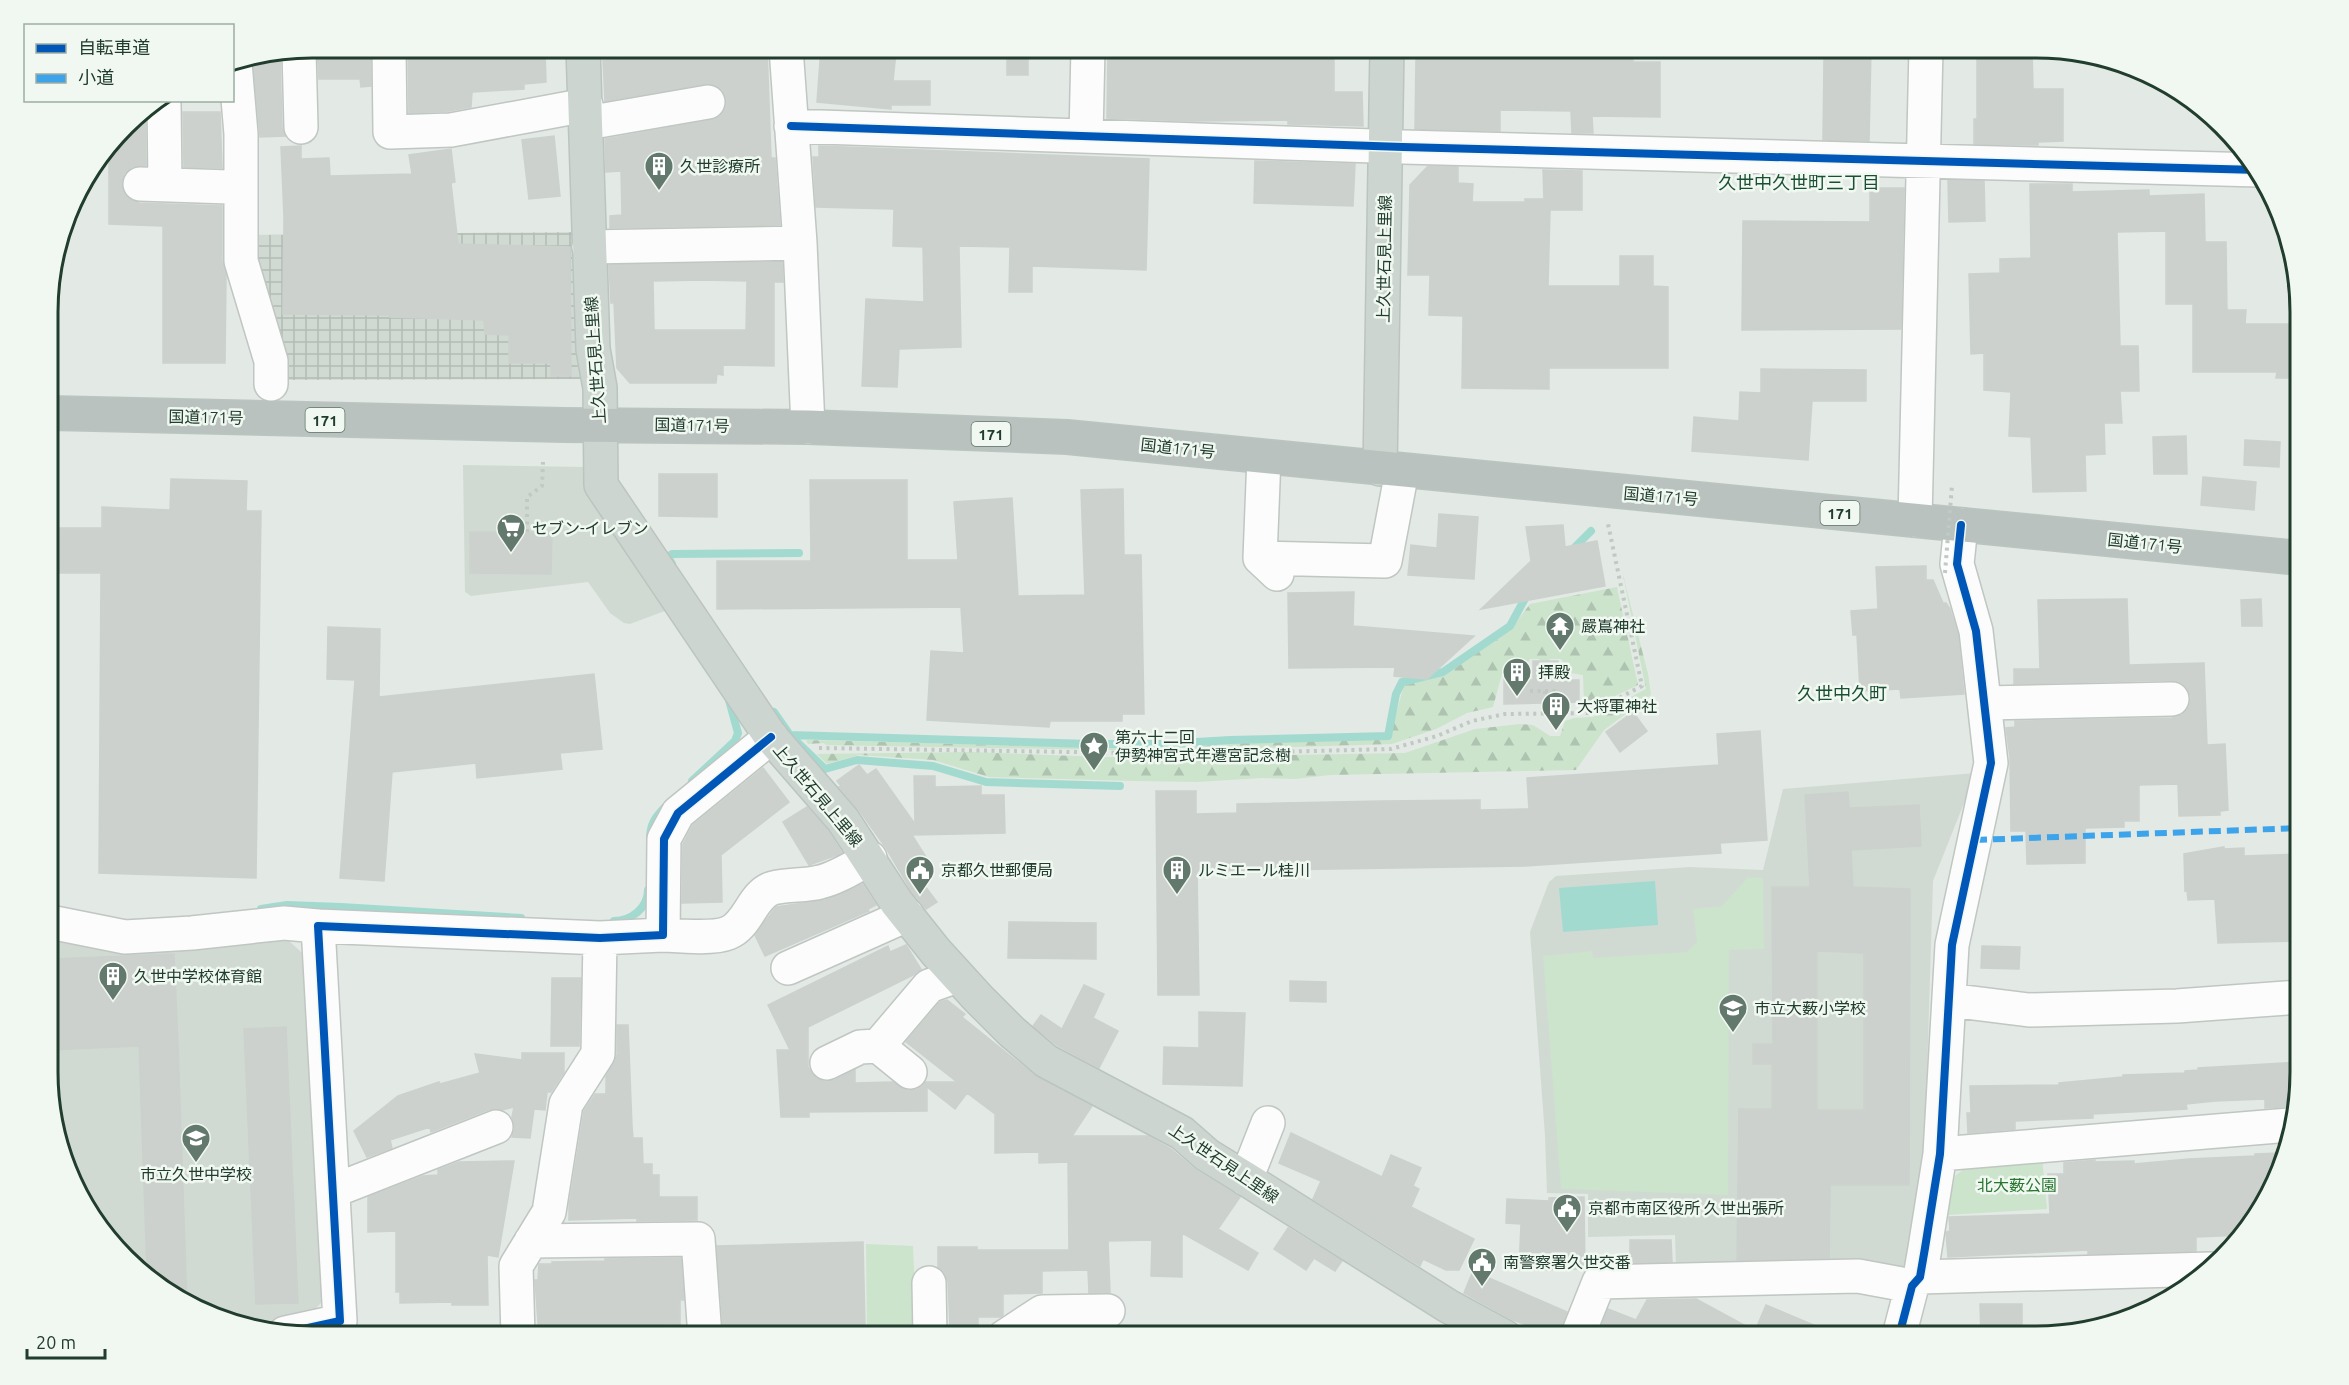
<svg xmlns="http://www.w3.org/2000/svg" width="2349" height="1385" viewBox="0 0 2349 1385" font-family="Ubuntu,'Noto Sans JP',sans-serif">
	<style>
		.built { fill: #d0dad3 }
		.industrial { fill: url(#industrial-grid) }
		.forest { fill: url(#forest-firs) }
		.park { fill: #cce3cc }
		.water { fill: #a2dad0 }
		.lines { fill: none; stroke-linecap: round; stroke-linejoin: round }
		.stream { stroke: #a2dad0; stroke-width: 8 }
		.building { fill: #ccd1cd; stroke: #cbd2cd; stroke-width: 1.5; fill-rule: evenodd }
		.minor-casing { stroke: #c0c6c2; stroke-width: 36 }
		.major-casing { stroke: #bbc5c0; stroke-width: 36 }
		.highway-casing { stroke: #bbc5c0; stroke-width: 36 }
		.path { stroke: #c0c9c3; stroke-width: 4; stroke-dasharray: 3 4.5; stroke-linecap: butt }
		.minor { stroke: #fbfcfb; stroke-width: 33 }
		.major { stroke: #cdd5d0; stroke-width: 33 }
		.highway { stroke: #b9c2be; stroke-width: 33 }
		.path-bridge { stroke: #c0c9c3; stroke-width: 4; stroke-dasharray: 3 4.5; stroke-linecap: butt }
		.quiet { stroke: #3da4eb; stroke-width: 6; stroke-dasharray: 12 6; stroke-linecap: butt }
		.cycleway-casing { stroke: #f1f8f2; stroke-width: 11 }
		.cycleway { stroke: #0057b8; stroke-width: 8 }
		.labels { text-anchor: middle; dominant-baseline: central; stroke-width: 5; stroke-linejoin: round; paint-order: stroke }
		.shield { fill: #f1f8f2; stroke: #5f7568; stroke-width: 1.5 }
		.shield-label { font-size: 15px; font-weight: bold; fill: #203d2d }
		.poi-label { font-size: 16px; fill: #203d2d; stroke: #f1f8f2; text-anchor: start }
		.street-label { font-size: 16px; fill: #203d2d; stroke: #f1f8f2 }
		.park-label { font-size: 16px; fill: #297530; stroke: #f1f8f2 }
		.neighbourhood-label { font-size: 18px; fill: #1b4f33; stroke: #f1f8f2 }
		.rim { fill: none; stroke: #203d2d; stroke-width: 3 }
	</style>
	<defs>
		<pattern id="industrial-grid" width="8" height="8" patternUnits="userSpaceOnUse" patternTransform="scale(1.5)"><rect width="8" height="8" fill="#d0dad3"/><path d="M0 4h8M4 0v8" fill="none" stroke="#b2bcb5"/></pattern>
		<pattern id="forest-firs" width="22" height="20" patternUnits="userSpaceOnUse" patternTransform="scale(1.5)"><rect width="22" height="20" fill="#cce3cc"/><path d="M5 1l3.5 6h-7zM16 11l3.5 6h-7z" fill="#afc4b0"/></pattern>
	</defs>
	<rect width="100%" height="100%" fill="#e3e9e4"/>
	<!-- built -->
	<path class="built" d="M463,465L584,467L596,492L670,609L630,624L624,623L610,613L588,582L471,596L465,592Z
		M1976,773L1933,881L1924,1172L1907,1268L1676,1269L1675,1235L1588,1237V1194L1547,1193L1545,1136L1530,932L1549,882L1556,876L1690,867L1763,870L1783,789Z
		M50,931H278L311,961L329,1295L306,1318L241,1327L180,1301L92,1219L50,1107Z"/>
	<!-- industrial -->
	<path class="industrial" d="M578,232L580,379L278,380L247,235Z"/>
	<!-- forest -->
	<path class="forest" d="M1623,575L1648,674L1651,695L1604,730L1576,770L1330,775L1295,779L1261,778L1198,782L1136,781L989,777L933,760L859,755L827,764L817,754L971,752L1103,757L1247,758L1288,755L1405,753L1475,729L1520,724L1533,725L1550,736H1560L1565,721L1574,718L1593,717L1646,689Z
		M1617,587L1638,685L1592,707L1584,702L1583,675L1570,673L1561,659H1550L1548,664H1541L1539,659H1530L1524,668L1503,670L1493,707L1467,713L1436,729L1392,744L1164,751L826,745L824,743L808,744L806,740L1091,747L1389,739L1404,685L1444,676L1511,629L1530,604Z"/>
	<!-- park -->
	<path class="park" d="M1748,877L1763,878L1764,949L1729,950L1728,1195L1561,1189L1543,956L1592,951L1593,958L1687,952L1697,942L1693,909L1722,906Z
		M2042,1157L2047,1209L1947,1215L1955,1176L1968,1166Z
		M866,1244L913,1246L916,1320L905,1333H867Z"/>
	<!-- water -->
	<path class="water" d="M1655,881L1658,925L1563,932L1559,888Z"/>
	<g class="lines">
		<!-- stream -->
		<path class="stream" d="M1571,551L1591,531
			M672,564L668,557L672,554L799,553
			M774,712L790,735L1090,744H1163L1230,740L1388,736L1396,694L1402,682L1443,672L1510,626L1528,593
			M790,735L825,769L857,760L933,766L986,782L1120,786
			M692,781L735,741L738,733L729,700
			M650,839C650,824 655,817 666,806
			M261,909L287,905L341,907L521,918
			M614,921C631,921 648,908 648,890"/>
	</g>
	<!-- building -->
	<path class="building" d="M317,48H370L371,86L361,87L360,79H319Z
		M408,48H490V54L545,51L546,82L524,84V89L472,92L471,107L449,111L409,113Z
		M649,48H767L771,158H775L780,225L610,228V216L622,215L621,171L606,172L605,139L711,120L720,116L726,108V98L723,90L715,85L705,84L605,101L603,60L629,59V51H649Z
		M821,48L896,52L893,81H930V105H891V109L817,102Z
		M1007,48H1028V75H1007Z
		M1108,48H1228V55H1334V92H1362L1363,126L1288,124V120L1193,121L1107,118Z
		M1423,48H1633V62H1660V117L1592,116L1593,133H1572L1571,111L1500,110V131L1415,129L1416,58H1423Z
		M1838,48H1871L1869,141L1823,140L1824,59H1838Z
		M1977,49H2032L2033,89H2063V141L2038,142V145L1974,144V119H1977Z
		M280,54L282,128L285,136L260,137L253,60Z
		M140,112H145L146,165L132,167L124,174L121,183L124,193L131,200L139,203L222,206V261L226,275L225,363H163V226L109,224V151Z
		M183,112H220L222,168L184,167Z
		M554,136L560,196L529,199L522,140Z
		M301,146V159L329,158L330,176L412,174L409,155L451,149L455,182L451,183L458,244L570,247L571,376H551V363H509V335L485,334L484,320L390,317V315L283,314L284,217L281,147Z
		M819,146L1149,159L1146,270L1032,266V292H1009L1010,247L959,246L961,347L899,349L897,387L862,386L866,299L924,302L923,247L893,246L894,209L816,207L813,157H819Z
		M1255,161L1355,164L1353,206L1254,203Z
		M1428,166L1458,167V183L1473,184L1472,202H1525V199H1544L1543,170L1582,171V210H1550L1548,286H1620V256H1653V286L1668,287V368H1549V389L1462,388L1463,316L1429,315L1430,275H1408L1410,185Z
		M1948,180L1984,181L1985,221L1949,222Z
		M2030,184H2072V192L2149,190V196L2204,194L2205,242H2226L2227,310H2246L2245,324H2300V378H2276L2277,372H2193V304H2166V231L2117,232L2120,346H2138L2139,391H2120L2122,423H2104L2105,454L2085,455L2086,491L2033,492L2031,437L2009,436L2011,392L1984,390V353L1971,354L1969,274L2000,273V259L2031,258Z
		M1870,188H1904L1901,329L1742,330L1743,221L1870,222Z
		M782,262L783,282H774V366L723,365V375L717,374L716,383H630L617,368L614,303H611L609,265ZM703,280L747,281L746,330H654L653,281Z
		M1761,369L1866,370V401H1812L1808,460L1692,451L1694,417L1739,421L1740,392L1761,393Z
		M2186,436L2187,474H2154L2153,437Z
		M2245,440L2280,442L2279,467L2244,465Z
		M659,474H717V517L659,516Z
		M2203,477L2256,482L2254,510L2201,505Z
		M171,479L247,481L246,511H261L256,878L99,873L101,573H50V528H102V507L170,510Z
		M810,480H907V560H958L954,502L1012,498L1018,596L1085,595L1081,490L1123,489L1124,555H1141L1144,714H1122V721H1050L1049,727L927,720L931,651L964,653L961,607L717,609V561H811Z
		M1439,514L1478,517L1474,579L1408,575L1411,545L1437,548Z
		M1563,525L1565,547L1597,541L1605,586L1481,609L1531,561L1526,527Z
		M470,532H552L551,574L470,573Z
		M1926,566V580H1933L1943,603H1946L1950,609L1958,635L1964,694L1901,698L1900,689L1860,691L1857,635H1853L1851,611L1878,609L1876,567Z
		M1354,592L1353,626L1474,636L1427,679L1394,676L1395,667L1289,668L1288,593Z
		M2127,599L2129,665L2204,663L2207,745L2225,744L2228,810L2220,811V815L2179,816L2178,784L2139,785V821H2124V827L2085,828V863L2027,864L2026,831H2011L2010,757L2006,728L2015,727V721L2172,718L2182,715L2189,707L2191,698L2188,690L2181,683L2172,680L2014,684V669H2040L2038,600Z
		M2261,599L2262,626H2242L2241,600Z
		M328,627L380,629L379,697L594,674L602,749L560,753L562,769L477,778L476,763L392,772L384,881L340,878L355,680L327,679Z
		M1533,661H1558V680H1579V702L1504,704V680H1533Z
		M1633,712L1647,731L1620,752L1606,732Z
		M1760,731L1767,840L1720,843L1721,853L1525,866L1197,871L1199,995H1158L1156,791H1196V814L1237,813V804L1382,801L1480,800V810L1529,809L1527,778L1719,765L1717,734Z
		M859,765L867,775L876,769L915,824L914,776H935V787L981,786V795H1004L1005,833L912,835L926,857L914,865L919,872L916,874L937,902L926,909L912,892L886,848L859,810L839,787L841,786L837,781Z
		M763,768L789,802L721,855L722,902L682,903L683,844L693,825Z
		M1848,792L1849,808L1919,805L1921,846L1851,850L1853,887L1910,889L1909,1185H1830L1829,1258L1737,1260L1739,1109H1772V1064H1753V1044H1773L1772,887H1810L1805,795ZM1817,951L1864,953V1110H1817Z
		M807,807L828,831L842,853L809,865L783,822Z
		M2224,847V849L2244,848V856L2300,854V941L2218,943L2215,899L2188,900L2187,890L2185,891L2184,854Z
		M862,884L876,905L868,909L869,911L765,956L755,935L776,907L825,900Z
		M1009,922L1096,923V959L1008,958Z
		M906,945L921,969L913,975L808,1027V1067L816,1078L825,1082L835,1080L855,1070V1083L893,1082L908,1091L917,1089L925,1082H957L906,1042L940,1002L947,1000L965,1014L962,1017L1034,1075L1092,1106L1072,1136H1148L1171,1149L1197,1171L1240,1197L1218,1229L1258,1253L1248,1270L1182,1233V1277L1151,1276L1152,1240L1108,1241L1110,1293H1089L1088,1270L1042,1271V1293L1003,1294V1315L1001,1317H978V1326H950L948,1282L945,1273L938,1267V1247H977V1250H1069L1068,1162L1039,1163V1152L995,1153V1114L967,1093L955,1109L927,1087V1111L809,1112V1117H781L777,1050H790L768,1005L888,946L890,952Z
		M1982,946L2020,947L2019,969L1981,968Z
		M174,954L178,1044L187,1304L180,1301L147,1271L139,1046L50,1050V959Z
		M552,978H581L579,1046H551Z
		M1290,981L1326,982V1002L1290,1001Z
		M1084,985L1104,994L1093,1018L1118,1031L1099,1068L1057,1045L1033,1026L1041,1015L1062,1029Z
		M1199,1012L1245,1013L1242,1086L1163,1084L1164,1047L1199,1048Z
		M617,1025H628L632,1126L633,1138H642L643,1164H652V1175H659V1197H697V1220L637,1221V1218L569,1220V1206L584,1111L595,1094H606V1077L617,1055Z
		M286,1027L298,1303L256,1304L244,1029Z
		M522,1053H564V1072L551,1092H547L545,1110L534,1109L530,1138L512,1137L515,1129L512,1117L514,1107L502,1110L490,1109L431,1132L430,1127L390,1140L392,1148L367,1157L354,1131L398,1096L439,1082L440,1084L480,1073L475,1054L522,1060Z
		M2300,1062V1090L2295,1106L2265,1108V1099L2215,1101L2186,1104L2187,1109L2093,1114V1118L2015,1121V1129L1968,1133L1967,1113H1971L1970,1086L2059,1085V1083L2123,1077V1075L2185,1073V1071L2198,1070V1068Z
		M1291,1133L1382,1177L1391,1155L1421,1168L1413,1186L1419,1189L1411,1207L1474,1239L1459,1270H1446L1423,1259L1420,1266L1313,1199L1321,1181L1279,1163Z
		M2281,1153L2265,1205L2243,1235L2196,1237V1251L2088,1254V1250L1948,1257L1946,1232L1950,1231L1949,1217L2050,1214L2048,1174H2064V1163L2095,1160V1162L2134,1161V1164L2189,1159L2255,1156V1154Z
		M514,1161L498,1257L487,1255L488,1305H452V1302L400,1303V1292H396V1231L368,1232V1197L423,1176L438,1175V1170L459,1162Z
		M1584,1197L1585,1269L1519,1270L1521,1224L1506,1223L1507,1199L1549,1201V1198Z
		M1288,1228L1342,1261L1335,1271L1314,1258L1306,1270L1274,1249Z
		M1630,1240H1671L1672,1262L1630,1263Z
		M863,1242L865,1327L758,1328V1326H723L717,1246Z
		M681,1258L684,1300H680V1325H667V1333L539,1337L535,1280H538L539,1264H552V1262L605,1261V1259Z
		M1473,1271L1567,1312L1559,1337L1513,1320L1464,1293Z
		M1696,1299L1755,1331L1766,1305L1842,1337H1597L1608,1309L1636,1320L1647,1300Z
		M1980,1304H2022V1336H1981Z"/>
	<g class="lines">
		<!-- minor casing -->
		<g class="minor-casing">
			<path id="minor" d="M389,48L390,132L451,130L586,105
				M786,48L800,243L808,427
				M299,51L301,127
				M235,63L241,134V261L271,361V384
				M160,100L164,105L165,184
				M587,123L708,102
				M791,126L1403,147L2259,170
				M1086,136L1088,48
				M140,184L229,187
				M589,247L800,243
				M1264,457L1260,558L1277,574
				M1915,520L1926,48
				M1260,558L1385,561L1402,471
				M1985,703L2172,699
				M50,922L125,937L192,933L284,923L318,926
				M663,935C680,936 714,939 728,933C749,925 752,894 773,888C788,884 805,886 820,882C837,878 854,867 870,858
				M788,968L907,915
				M1949,1000L2029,1010L2177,1006L2300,997
				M827,1063L860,1047L878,1046
				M910,1072L878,1046L929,986L957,976
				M1940,1154L2290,1125
				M1246,1179L1268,1123
				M333,1191L496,1127
				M531,1241L698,1239L705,1337
				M1920,1277L2211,1269
				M929,1283L930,1337
				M285,1333L340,1321L318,926L600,938L663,935L664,839L678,813L771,737
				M1899,1336L1912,1286L1920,1277L1925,1248L1940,1154L1952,945L1991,763L1976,631L1957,564L1961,525
				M518,1337L516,1266L549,1212L566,1104L598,1054L600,938
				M1004,1337L1042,1312L1108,1311
				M1577,1337L1599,1282L1858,1276L1912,1286"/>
		</g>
		<!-- major casing -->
		<g class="major-casing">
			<path id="major" d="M583,48L593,349L600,388L601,485L771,737L843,820L897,903L936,952L978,998L1012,1032L1046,1061L1182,1133L1207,1155L1246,1179L1448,1306L1505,1337
				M1380,469L1387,48"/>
		</g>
		<!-- highway casing -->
		<g class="highway-casing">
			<path id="highway" d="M50,413L564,425L808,427L1067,437L2300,558"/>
		</g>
		<!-- path -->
		<path class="path" d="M527,532V497L542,486L543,462
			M1530,691H1560
			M1545,691V713
			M819,748L1197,754L1391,749L1437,736L1472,721L1505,714L1590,713L1642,686L1608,524"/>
		<!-- minor -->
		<use href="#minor" class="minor"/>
		<!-- major -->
		<use href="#major" class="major"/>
		<!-- highway -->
		<use href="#highway" class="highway"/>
		<!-- path-bridge -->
		<path class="path-bridge" d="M1945,573L1952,485"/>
		<!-- quiet -->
		<path class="quiet" d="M1975,840L2300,828"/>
		<!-- cycleway casing -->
		<g class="cycleway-casing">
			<path id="cycleway" d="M791,126L1403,147L2259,170
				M285,1333L340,1321L318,926L600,938L663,935L664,839L678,813L771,737
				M1899,1336L1912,1286L1920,1277L1925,1248L1940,1154L1952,945L1991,763L1976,631L1957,564L1961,525"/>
		</g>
		<!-- cycleway -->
		<use href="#cycleway" class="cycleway"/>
	</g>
	<!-- icons -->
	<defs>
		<g id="building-pin" transform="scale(1.5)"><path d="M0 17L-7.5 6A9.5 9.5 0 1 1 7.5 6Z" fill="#64796d" stroke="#f1f8f2"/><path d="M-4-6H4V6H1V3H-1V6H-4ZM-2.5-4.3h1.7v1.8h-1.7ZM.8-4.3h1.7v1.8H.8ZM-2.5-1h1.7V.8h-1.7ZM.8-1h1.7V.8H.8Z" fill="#fff"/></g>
		<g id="supermarket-pin" transform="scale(1.5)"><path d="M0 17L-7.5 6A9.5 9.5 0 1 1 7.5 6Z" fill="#64796d" stroke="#f1f8f2"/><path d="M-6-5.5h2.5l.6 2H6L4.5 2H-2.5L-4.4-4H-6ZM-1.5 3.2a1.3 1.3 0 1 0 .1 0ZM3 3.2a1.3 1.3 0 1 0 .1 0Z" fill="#fff"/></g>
		<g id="temple-pin" transform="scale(1.5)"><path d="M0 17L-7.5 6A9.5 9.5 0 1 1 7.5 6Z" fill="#64796d" stroke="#f1f8f2"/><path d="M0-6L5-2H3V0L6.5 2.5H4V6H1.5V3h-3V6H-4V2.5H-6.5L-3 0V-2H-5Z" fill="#fff"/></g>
		<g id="sight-pin" transform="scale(1.5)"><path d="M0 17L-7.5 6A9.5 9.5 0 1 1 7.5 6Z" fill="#64796d" stroke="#f1f8f2"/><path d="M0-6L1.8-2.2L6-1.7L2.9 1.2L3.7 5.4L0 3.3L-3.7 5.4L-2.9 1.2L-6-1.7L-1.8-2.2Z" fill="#fff"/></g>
		<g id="civic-pin" transform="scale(1.5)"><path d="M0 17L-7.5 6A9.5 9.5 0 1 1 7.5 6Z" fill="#64796d" stroke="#f1f8f2"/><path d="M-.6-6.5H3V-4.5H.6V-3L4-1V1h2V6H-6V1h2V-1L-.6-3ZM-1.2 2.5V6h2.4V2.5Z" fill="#fff"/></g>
		<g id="school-pin" transform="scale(1.5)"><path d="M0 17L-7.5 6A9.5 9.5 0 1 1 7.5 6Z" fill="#64796d" stroke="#f1f8f2"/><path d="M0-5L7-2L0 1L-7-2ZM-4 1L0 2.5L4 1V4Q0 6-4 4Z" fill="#fff"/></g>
	</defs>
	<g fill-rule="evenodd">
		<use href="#building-pin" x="659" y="166"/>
		<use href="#supermarket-pin" x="511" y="528"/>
		<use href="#temple-pin" x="1560" y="626"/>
		<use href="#building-pin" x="1517" y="672"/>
		<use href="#building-pin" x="1556" y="706"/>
		<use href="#sight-pin" x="1094" y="746"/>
		<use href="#civic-pin" x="920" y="870"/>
		<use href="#building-pin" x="1177" y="870"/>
		<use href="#building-pin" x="113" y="976"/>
		<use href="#school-pin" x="1733" y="1008"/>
		<use href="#school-pin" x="196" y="1138"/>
		<use href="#civic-pin" x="1567" y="1208"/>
		<use href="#civic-pin" x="1482" y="1262"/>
	</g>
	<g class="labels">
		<!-- shield labels -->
		<g class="shield">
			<rect x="305.5" y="408" width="39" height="24" rx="4.5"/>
			<rect x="971.5" y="422" width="39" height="24" rx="4.5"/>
			<rect x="1820.5" y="501" width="39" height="24" rx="4.5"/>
		</g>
		<g class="shield-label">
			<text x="325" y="420">171</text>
			<text x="991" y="434">171</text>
			<text x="1840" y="513">171</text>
		</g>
		<!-- poi labels -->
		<g class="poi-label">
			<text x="680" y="166">久世診療所</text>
			<text x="532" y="528">セブン-イレブン</text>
			<text x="1581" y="626">嚴嶌神社</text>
			<text x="1538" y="672">拝殿</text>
			<text x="1577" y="706">大将軍神社</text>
			<text x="1115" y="737">第六十二回<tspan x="1115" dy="18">伊勢神宮式年遷宮記念樹</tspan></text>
			<text x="941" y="870">京都久世郵便局</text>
			<text x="1198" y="870">ルミエール桂川</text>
			<text x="134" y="976">久世中学校体育館</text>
			<text x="1754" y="1008">市立大薮小学校</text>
			<text x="196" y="1174" text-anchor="middle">市立久世中学校</text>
			<text x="1588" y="1208">京都市南区役所 久世出張所</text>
			<text x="1503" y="1262">南警察署久世交番</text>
		</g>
		<!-- street labels -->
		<g class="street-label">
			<text transform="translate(1384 259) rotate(-89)">上久世石見上里線</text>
			<text transform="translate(595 360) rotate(-94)">上久世石見上里線</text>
			<text transform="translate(206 417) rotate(1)">国道171号</text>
			<text transform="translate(692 425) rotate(1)">国道171号</text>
			<text transform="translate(1178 448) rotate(6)">国道171号</text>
			<text transform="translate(1661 496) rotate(5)">国道171号</text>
			<text transform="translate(2145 543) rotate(6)">国道171号</text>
			<text transform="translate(818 795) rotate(50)">上久世石見上里線</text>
			<text transform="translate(1224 1163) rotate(34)">上久世石見上里線</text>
		</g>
		<!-- park labels -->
		<g class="park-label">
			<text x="2017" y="1185">北大薮公園</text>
		</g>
		<!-- neighbourhood labels -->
		<g class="neighbourhood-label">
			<text x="1799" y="182">久世中久世町三丁目</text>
			<text x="1842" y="693">久世中久町</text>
		</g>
	</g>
	<!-- crop -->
	<path d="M0 0H2349V1385H0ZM312 58H2036A254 254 0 0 1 2290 312V1072A254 254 0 0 1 2036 1326H312A254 254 0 0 1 58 1072V312A254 254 0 0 1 312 58Z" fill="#f1f8f2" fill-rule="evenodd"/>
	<path class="rim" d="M312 58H2036A254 254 0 0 1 2290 312V1072A254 254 0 0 1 2036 1326H312A254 254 0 0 1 58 1072V312A254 254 0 0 1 312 58Z"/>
	<!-- legend -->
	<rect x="24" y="24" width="210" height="78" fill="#f1f8f2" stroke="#9dada3" stroke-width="1.5"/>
	<rect x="36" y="44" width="30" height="9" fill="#0057b8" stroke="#9dada3" stroke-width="1.5"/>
	<text x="78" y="54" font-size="18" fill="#203d2d">自転車道</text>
	<rect x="36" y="74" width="30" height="9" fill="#3da4eb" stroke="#9dada3" stroke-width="1.5"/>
	<text x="78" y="84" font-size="18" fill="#203d2d">小道</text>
	<!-- scale -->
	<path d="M27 1349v9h78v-9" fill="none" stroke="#203d2d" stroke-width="3"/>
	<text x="36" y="1349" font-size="18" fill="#203d2d" stroke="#f1f8f2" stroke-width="4.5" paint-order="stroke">20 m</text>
</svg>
